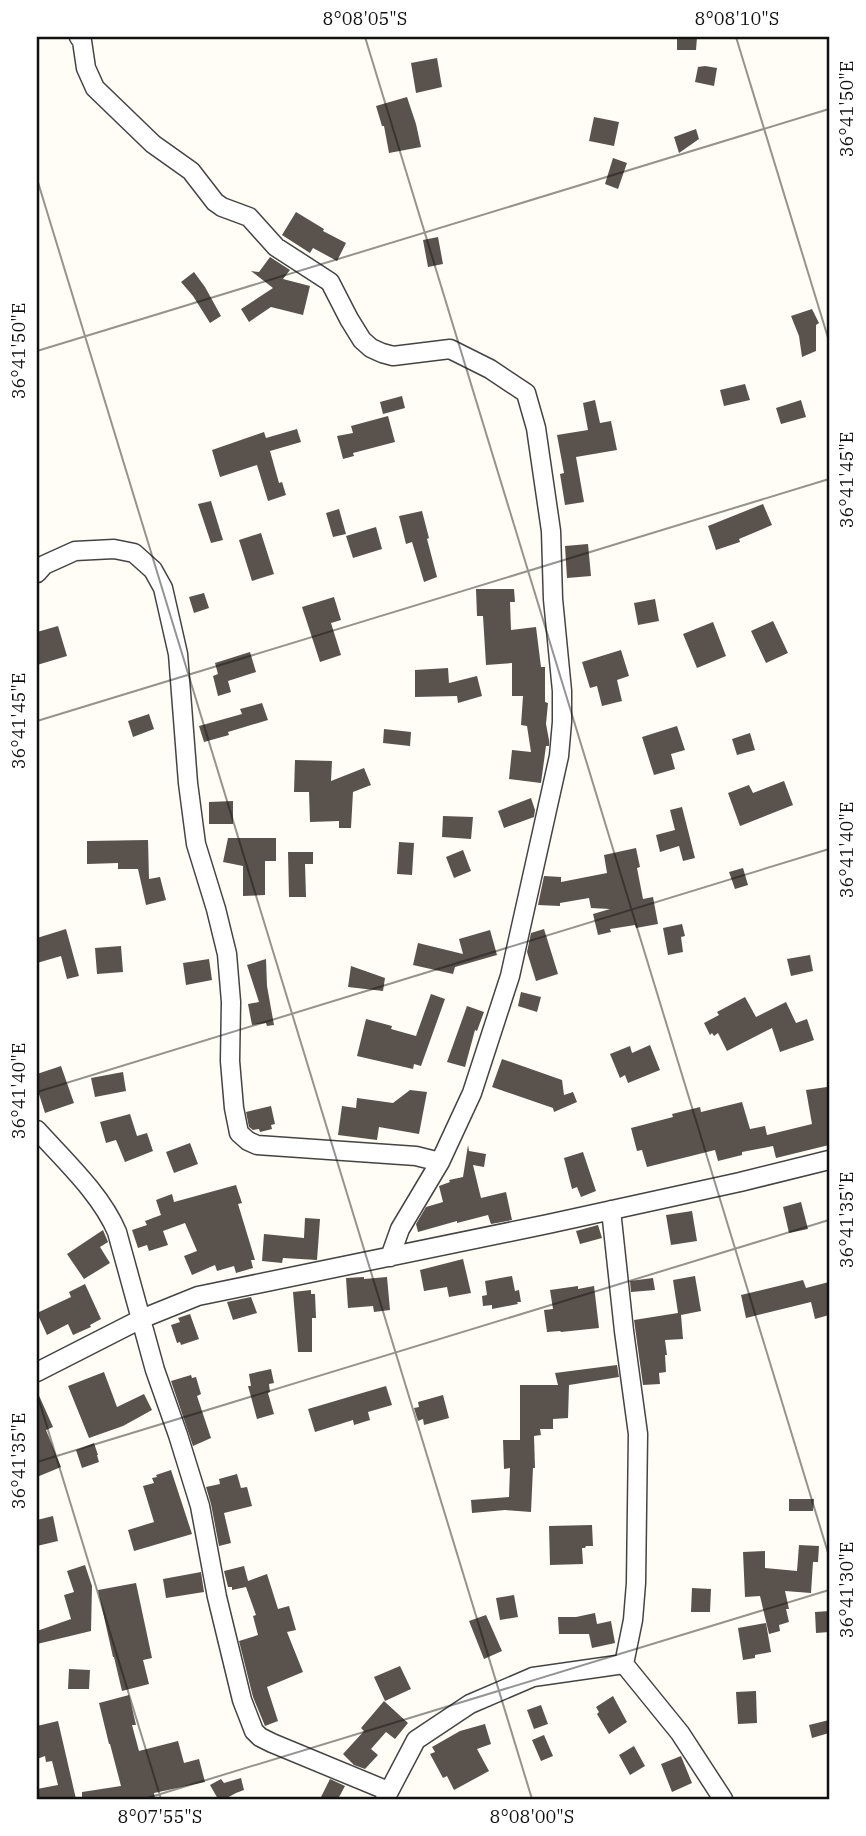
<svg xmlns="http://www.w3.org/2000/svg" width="866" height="1836" viewBox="0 0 866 1836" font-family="'IBM Plex Serif',serif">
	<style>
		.building { fill: #5a524d }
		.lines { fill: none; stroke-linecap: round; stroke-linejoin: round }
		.street-casing { stroke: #444; stroke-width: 21 }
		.street { stroke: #fff; stroke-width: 18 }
		.ticks { fill: none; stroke: #111; stroke-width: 2; stroke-opacity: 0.45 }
		.neatline { fill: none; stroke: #111; stroke-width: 2.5 }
		.ticks-label { font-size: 18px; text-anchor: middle; fill: #111 }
	</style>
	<rect width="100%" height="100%" fill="#fffdf5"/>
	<!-- building -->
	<path class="building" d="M677,37H697L696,50H677Z
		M437,58L442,87L416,93L411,63Z
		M705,66L717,68L714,86L695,82L698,67Z
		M407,97L416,124L421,147L389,153L384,126H382L376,106Z
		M594,117L619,122L614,146L589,141Z
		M696,129L699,139L679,153L674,137Z
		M613,158L627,163L618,189L605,184Z
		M296,212L324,229L323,231L346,243L337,261L313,248L310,253L282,235Z
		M438,237L443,264L428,267L423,240Z
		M270,257L290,270L283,279L310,286L303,315L271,307L249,322L241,309L273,288L251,271L259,272Z
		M194,272L205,287L221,316L210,323L193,296L181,282Z
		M812,309L819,323L816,325V351L802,357L799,336L791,316Z
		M745,384L750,400L724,406L720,390Z
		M402,396L405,408L383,414L380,402Z
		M595,400L600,423L611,421L617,450L576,457L584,502L565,505L560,474L564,473L557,435L588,430L583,403Z
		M801,400L806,417L781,424L776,408Z
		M388,416L395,442L353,453L354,456L343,459L337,436L353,433L351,426Z
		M297,429L301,442L270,451L279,483L282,482L286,495L268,501L257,465L220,477L212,450L264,432L266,438Z
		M211,501L223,540L211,543L198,504Z
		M763,504L772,525L739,539L740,542L716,550L708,526Z
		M339,509L346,534L333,537L326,513Z
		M422,511L429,538L427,539L437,577L424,582L412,542L406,544L399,516Z
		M376,527L382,549L353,558L346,536Z
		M261,533L274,574L252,581L239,540Z
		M588,544L591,576L567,578L565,546Z
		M476,589H514L515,602H510L511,630L536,627L541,667H545V702L548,703L546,724L549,740V746H546L541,783L509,779L512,750L531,752L527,726L521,725L523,696H512V663L486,665L483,616H477Z
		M204,593L209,608L194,613L189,597Z
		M334,597L341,620L331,623L341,655L320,662L302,607Z
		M655,599L659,621L638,625L634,603Z
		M773,621L788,653L766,663L751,631Z
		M713,622L726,656L697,668L683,634Z
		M58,626L67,656L37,665V632Z
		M621,650L629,676L617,680L622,701L602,706L597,686L590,688L582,662Z
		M250,652L256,672L228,681L231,692L218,696L213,676L218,674L215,663Z
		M448,668L449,683L477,676L482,696L458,703L457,696L415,697V670Z
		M262,703L268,720L228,732L229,735L204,742L199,726L242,714L240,709Z
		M149,714L154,729L133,737L128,721Z
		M677,726L685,750L671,754L675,769L654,775L642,737Z
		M384,729L411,732L410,746L383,743Z
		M750,733L755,750L737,755L732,739Z
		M295,760L332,761L331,781L364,768L371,785L353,792L351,828H339V821L310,822L309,792H294Z
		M784,781L793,805L740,826L728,793L749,785L753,793Z
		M531,798L535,810L534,817L504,828L498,811Z
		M233,801V824H209V802Z
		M682,807L695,858L683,861L679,846L660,852L656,835L675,830L670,810Z
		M443,816L473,817L471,839L442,837Z
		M228,838H276V861H265V895L243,896V866L223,862Z
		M148,840L149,879L160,877L166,900L146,905L138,869H118V863L87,864V841Z
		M399,842L414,843L412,875L397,874Z
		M636,848L640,867L637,868L643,899L653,897L658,924L636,928L635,925L610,929L611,932L598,935L593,914L610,909L591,908L589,898L560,903V906L538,905L544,876L561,877V882L607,873L604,855Z
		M463,850L471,871L454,878L446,857Z
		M288,852H313V864H305L306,897H289Z
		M743,868L748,885L735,889L729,872Z
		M682,924L685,936L681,937L683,952L668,955L663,928Z
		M66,929L79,976L67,979L61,956L37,963V938Z
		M544,929L558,974L536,981L527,952L531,933Z
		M490,930L497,955L455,967L453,974L413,965L418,943L463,954L459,939Z
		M121,946L123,972L97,974L95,948Z
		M810,955L813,971L791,976L787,959Z
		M209,959L212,980L186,985L183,963Z
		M266,959L267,986L274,1025L267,1026L266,1023L252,1025L248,1004L259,1002L247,965Z
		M351,966L385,978L383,991L348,987Z
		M521,992L541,997L537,1012L518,1006Z
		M431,994L445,999L421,1066L414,1064L413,1069L357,1056L366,1019L392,1026L391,1029L416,1036Z
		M745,997L756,1017L786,1002L796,1023L807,1019L814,1040L780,1052L772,1028L727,1051L718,1033L714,1036L712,1033L710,1035L704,1023L719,1015L717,1012Z
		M467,1006L484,1012L477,1031L475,1030L465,1067L447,1062Z
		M650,1045L660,1070L628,1083L625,1075L620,1078L610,1054L630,1046L632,1053Z
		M502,1059L562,1080L564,1095L573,1092L577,1102L554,1112L553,1108L492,1087Z
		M61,1066L74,1103L45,1113L37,1088V1074Z
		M123,1072L126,1091L95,1097L91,1078Z
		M827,1087L829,1103V1145L776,1158L773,1146L742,1152V1155L718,1161L715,1150L647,1167L642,1150L637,1151L631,1128L673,1117L672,1114L700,1107L701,1112L742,1102L750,1129L765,1126L767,1135L812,1124L806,1090Z
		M410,1090L427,1092L419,1134L379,1127L377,1140L338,1135L342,1106L356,1108L357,1098L393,1103Z
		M271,1106L275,1124L271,1125L272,1129L260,1132L259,1129L253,1130L249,1127L246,1112Z
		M130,1114L137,1136L147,1133L153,1151L125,1162L116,1140L106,1143L100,1122Z
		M190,1143L198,1164L174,1173L166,1152Z
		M468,1145L469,1151L486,1154L484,1167L473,1165L481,1198L506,1192L512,1220L491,1224L488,1215L457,1223V1221L418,1232L416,1224L426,1207L443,1202L439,1186L450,1182L449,1180L463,1177Z
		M583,1152L596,1191L581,1197L577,1187L572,1189L564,1158Z
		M236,1185L242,1203L238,1204L255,1260H251L253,1268L236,1273L234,1266L217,1271L215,1265L192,1275L184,1256L197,1251L185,1223L163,1231L168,1245L149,1251L147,1245L138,1248L132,1230L147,1225L145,1221L161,1215L156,1200L172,1194L174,1202Z
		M801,1202L808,1229L789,1233L783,1207Z
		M692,1211L697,1241L671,1245L666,1215Z
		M305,1218L320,1219L317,1260L283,1258L282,1263L262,1261L264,1234L304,1238Z
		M598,1225L602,1238L580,1244L576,1231Z
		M103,1230L108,1242L100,1247L110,1263L84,1279L67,1254Z
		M463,1259L471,1293L449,1297L447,1287L424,1291L420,1270Z
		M512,1276L515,1291L519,1290L521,1302H517L518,1304L492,1309V1305L483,1306L482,1296L487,1295L485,1281Z
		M695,1276L701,1311L681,1315L683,1339L665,1340L667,1355H665L666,1372L659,1373L660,1384L643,1385L634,1320L678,1313L673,1280Z
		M364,1277V1279L387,1277L390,1310L374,1312L373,1306L348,1308L346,1278Z
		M653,1278L655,1290L631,1292L630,1281Z
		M803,1280L806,1288L829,1282V1315L815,1319L811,1302L746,1318L741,1295Z
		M85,1284L101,1319L90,1325L91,1327L73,1335L68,1324L47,1335L37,1313L71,1297L69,1292Z
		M578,1286V1289L594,1286L599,1328L561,1332L560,1331L547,1332L544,1310L553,1309L550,1290Z
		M311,1290V1294H315L316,1318H312V1352H298L293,1292Z
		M251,1297L257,1313L233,1320L227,1302Z
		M190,1314L199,1339L181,1345L180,1342L177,1343L171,1325L180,1322L178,1318Z
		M617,1365L619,1377L569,1385L568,1418L553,1419V1429H540L541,1435L534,1436L535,1468H533L531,1512L505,1510L472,1513L471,1500L509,1497L510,1468L504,1469L503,1440H520V1385H558L555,1373Z
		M271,1369L274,1383L269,1384L270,1392L268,1393L274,1414L257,1419L248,1386H251L249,1374Z
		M104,1372L117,1407L144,1394L152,1410L123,1426L89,1438L68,1386Z
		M191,1375L192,1378L196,1377L201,1394L197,1396L211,1438L193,1446L171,1381Z
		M386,1386L392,1405L368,1412L370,1420L354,1425L353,1420L315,1432L308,1409Z
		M37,1391L53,1427L46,1430L61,1467L37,1477Z
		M443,1395L449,1418L424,1425L423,1419L418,1421L414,1408L419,1407L418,1402Z
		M94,1443L98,1455H97L99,1462L82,1468L76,1450Z
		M171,1470L192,1534L134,1551L128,1530L154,1522L143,1486L154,1483L152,1478L157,1477L156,1475Z
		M237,1474L241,1488L247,1487L252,1506L224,1513L231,1543L219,1546L211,1504L206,1487L220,1484L219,1479Z
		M789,1499H814L813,1511H789Z
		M53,1516L58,1541L37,1546V1520Z
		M592,1525L593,1546H586L585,1548H582L583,1564L550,1565L549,1526Z
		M799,1545L819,1546L818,1562H813L811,1593L785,1591L789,1609H786L789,1622L779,1625L780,1631L769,1634L760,1596L745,1597L743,1552L765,1551V1568L797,1571Z
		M85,1565L92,1586L91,1631L37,1644V1631L71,1619L64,1595L74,1592L67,1571Z
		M244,1566L248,1581L267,1574L278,1609L289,1606L296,1630L287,1632L303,1672L267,1687L278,1721L265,1726L253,1697L239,1641L258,1635L253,1616L256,1615L246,1587L232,1590V1587H228L224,1571Z
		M201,1572L204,1592L166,1598L163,1579Z
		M136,1583L152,1658L143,1660L149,1684L122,1691L114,1657H113L98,1590Z
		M692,1588L711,1589L710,1612H691Z
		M514,1595L518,1617L500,1620L496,1598Z
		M829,1611V1632L816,1633L815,1612Z
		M595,1613L597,1624L611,1621L615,1643L592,1648L589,1634H559L558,1617H576Z
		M486,1615L502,1651L484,1659L469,1621Z
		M766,1623L771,1652L755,1655V1658L743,1660L738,1628Z
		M400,1666L411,1689L385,1701L374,1677Z
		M69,1669L90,1670L89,1689H68Z
		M756,1691L757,1723L738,1724L736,1692Z
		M129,1695L136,1725H132L139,1751L178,1741L184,1763L199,1759L205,1782L154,1793L155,1799H82V1792L121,1786L110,1744H109L99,1703Z
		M613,1696L627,1722L609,1734L597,1714L599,1712L596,1707Z
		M384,1701L408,1723L395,1739L386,1732L371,1749L378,1755L365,1769L354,1765L343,1754L364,1731L361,1728Z
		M541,1705L548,1724L534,1729L527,1710Z
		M829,1720V1733L812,1738L809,1725Z
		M58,1721L76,1799H37V1789L58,1785L52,1761L46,1762L45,1756L37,1759V1726Z
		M485,1724L491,1744L477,1749L489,1771L454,1790L447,1776L443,1778L430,1754L435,1752L432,1747L460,1731Z
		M544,1735L553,1756L541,1761L532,1740Z
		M634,1746L645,1766L630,1775L619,1755Z
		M681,1756L692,1783L672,1792L661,1764Z
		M241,1778L244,1790L236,1793L225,1799H218L210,1785L221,1779L224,1783Z
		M330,1779L345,1786L338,1799H320Z"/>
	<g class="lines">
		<!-- street casing -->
		<g class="street-casing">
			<path id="street" d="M79,37L82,41L86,68L95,88L153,144L191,171L215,202L222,207L249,217L276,247L330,282L349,319L362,340L371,348L382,353L393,356L450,349L490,369L526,393L536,428L551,531L553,599L562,691V722L559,756L510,976L472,1093L440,1162L400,1229L390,1257
				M37,573L44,565L75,551L114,549L134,553L153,570L163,588L178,654L188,783L196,844L216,909L227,954L231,1002L230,1061L234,1108L239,1133L248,1141L257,1145L416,1156L440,1162
				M37,1130C64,1160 101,1194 117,1232L155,1370L178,1435L200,1506L217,1597L242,1700L254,1731L260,1737L272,1743L388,1791
				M611,1210L624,1331L638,1434L636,1583L633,1620L624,1664L680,1733L723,1799
				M37,1372L141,1319L198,1296L548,1224L740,1182L829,1160
				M385,1799L416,1740L470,1704L533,1677L624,1664"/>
		</g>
		<!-- street -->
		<use href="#street" class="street"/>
	</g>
	<!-- ticks -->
	<path class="ticks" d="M365,37L829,1556M736,37L829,341M37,179L532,1799M37,351L829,109M37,721L829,479M37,1092L829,849M37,1394L161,1799M37,1462L829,1220M144,1799L829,1590"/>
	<!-- border -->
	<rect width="866" height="1836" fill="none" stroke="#ffffff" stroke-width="77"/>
	<rect x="38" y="38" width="790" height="1760" class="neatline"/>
	<g class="ticks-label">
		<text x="365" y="25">8°08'05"S</text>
		<text x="737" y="25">8°08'10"S</text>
		<text transform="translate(847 109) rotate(-90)" y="6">36°41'50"E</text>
		<text transform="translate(19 351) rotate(-90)" y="6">36°41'50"E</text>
		<text transform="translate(847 480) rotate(-90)" y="6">36°41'45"E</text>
		<text transform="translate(19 721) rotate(-90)" y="6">36°41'45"E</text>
		<text transform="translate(847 850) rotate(-90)" y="6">36°41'40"E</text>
		<text transform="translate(19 1091) rotate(-90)" y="6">36°41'40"E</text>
		<text transform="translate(847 1220) rotate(-90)" y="6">36°41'35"E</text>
		<text transform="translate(19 1461) rotate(-90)" y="6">36°41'35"E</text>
		<text transform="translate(847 1590) rotate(-90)" y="6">36°41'30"E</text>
		<text x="160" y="1823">8°07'55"S</text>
		<text x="532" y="1823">8°08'00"S</text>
	</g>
</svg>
